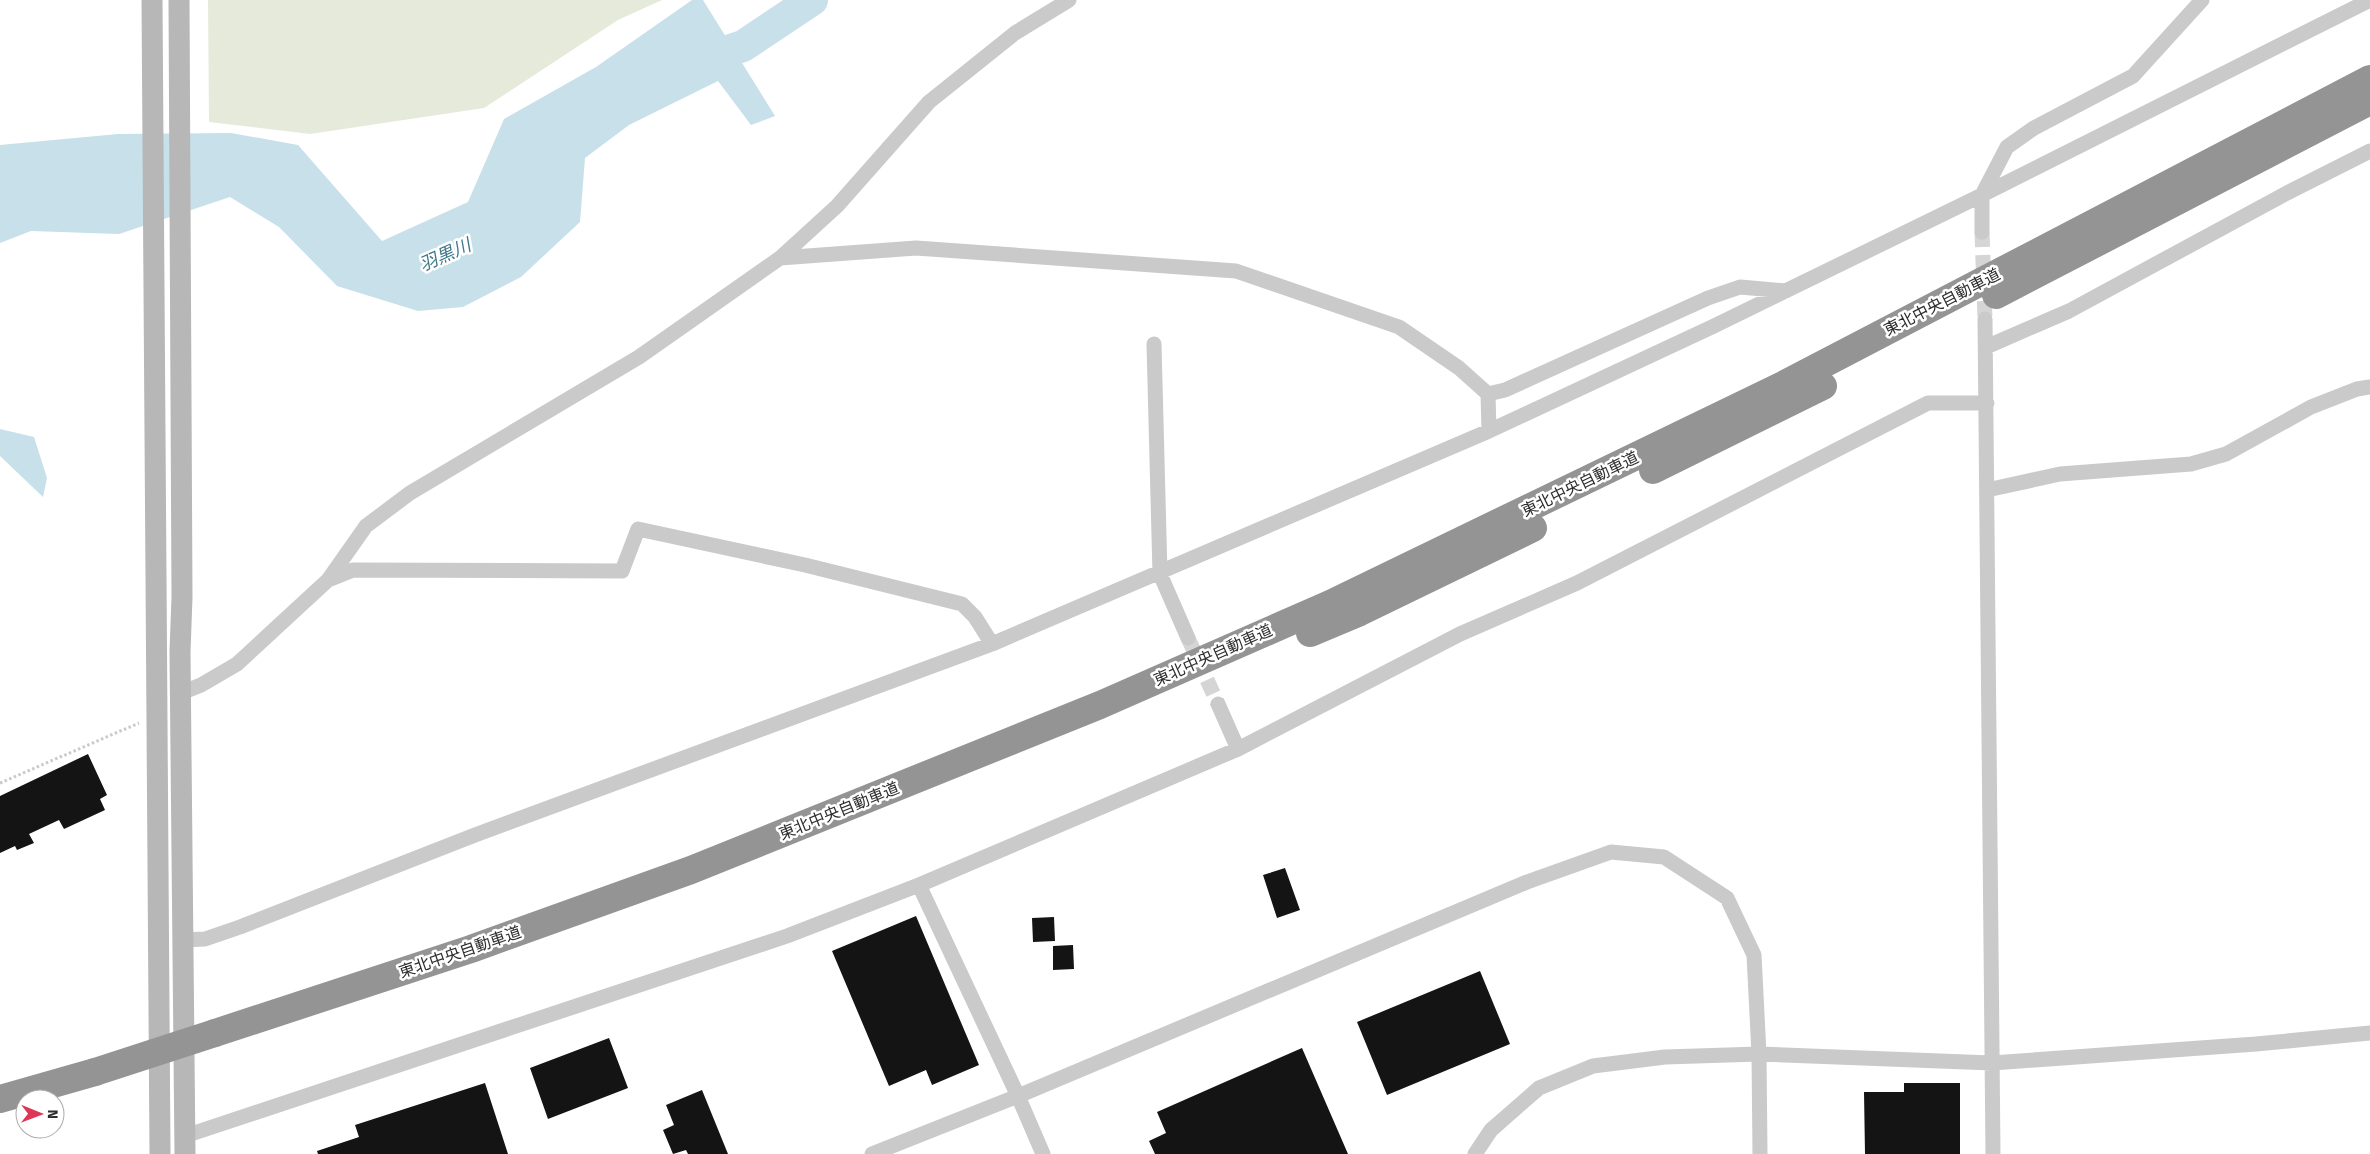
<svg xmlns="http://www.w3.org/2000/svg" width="2370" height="1154" viewBox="0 0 2370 1154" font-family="'Fira Sans','Noto Sans JP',sans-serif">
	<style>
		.green { fill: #e5eadb }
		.water { fill: #c8e0e9 }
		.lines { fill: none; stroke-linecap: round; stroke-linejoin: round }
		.river { stroke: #c8e0e9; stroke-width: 32 }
		.building { fill: #141414 }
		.street-tunnel { stroke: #d5d5d5; stroke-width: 15; stroke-dasharray: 15 8; stroke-linecap: butt }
		.path { stroke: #cacaca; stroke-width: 3; stroke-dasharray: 2.5 2.5; stroke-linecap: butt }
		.street { stroke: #cacaca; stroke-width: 15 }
		.secondary { stroke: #b7b7b7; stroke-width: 21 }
		.highway { stroke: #949494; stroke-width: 28 }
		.highway-bridge { stroke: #949494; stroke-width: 28 }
		.labels { text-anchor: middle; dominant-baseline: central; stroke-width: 5; stroke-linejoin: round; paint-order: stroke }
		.street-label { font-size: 16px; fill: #2d2d2d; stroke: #fff }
		.water-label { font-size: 18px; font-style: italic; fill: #3f778b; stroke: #fff }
	</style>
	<rect width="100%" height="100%" fill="#fff"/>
	<!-- green -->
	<path class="green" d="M208,0H662L618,20L484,108L310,134L209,122Z"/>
	<!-- water -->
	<path class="water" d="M692,0H703L775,116L751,125L718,81L629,125L585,158L580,222L521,277L463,307L418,311L337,286L279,227L230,197L119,234L31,231L0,243V145L118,134L231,133L298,145L382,241L468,202L504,119L596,67Z
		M0,429L34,437L47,478L43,497L0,456Z"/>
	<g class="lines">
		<!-- river -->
		<path class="river" d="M690,50L719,54L743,46L812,0"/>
	</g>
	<!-- building -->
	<path class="building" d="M88,754L107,795L100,799L105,810L64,829L59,820L29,834L34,843L17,850L15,846L0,853V796Z
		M1285,868L1300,910L1277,918L1263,875Z
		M916,916L979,1065L932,1085L926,1070L889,1086L832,951Z
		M1054,917L1055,941L1033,942L1032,918Z
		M1073,945L1074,969L1053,970V946Z
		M1480,971L1510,1044L1387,1095L1357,1022Z
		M609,1038L628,1088L548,1119L530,1068Z
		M1302,1048L1348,1154H1155L1149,1141L1166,1133L1157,1112Z
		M485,1083L508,1154H318L317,1151L359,1137L355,1125Z
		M1904,1083H1960V1154H1865L1864,1092H1904Z
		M702,1090L728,1154H688L686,1150L673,1154L663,1130L674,1125L666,1105Z"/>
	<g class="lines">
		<!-- street-tunnel -->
		<path class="street-tunnel" d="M1982,232L1985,319
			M1188,638L1218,704"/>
		<!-- path -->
		<path class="path" d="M0,783L139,723"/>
		<!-- street -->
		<path class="street" d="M1982,232V195L2007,147L2034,128L2133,76L2202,0
			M780,258L916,248L1236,271L1399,327L1459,368L1488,394L1489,431
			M1985,319L1993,1154
			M1154,344L1160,574L1188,638
			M1986,347L2069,311L2285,194L2370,151
			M1488,394L1505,390L1708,298L1740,287L1786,291
			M1987,490L2060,474L2191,464L2226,454L2311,407L2357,389L2370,387
			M328,580L353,570L622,571L638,529L805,565L962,604L975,617L992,644
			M181,693L201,685L237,664L328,580L366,526L410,493L639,357L780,258L837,206L929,102L1015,33L1069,0
			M1218,704L1238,749
			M919,885L1018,1096L1043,1154
			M183,940L205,939L240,927L475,835L992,644L1489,431L1714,326L1982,195L2370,0
			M185,1136L787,936L919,885L1238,749L1460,634L1577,583L1928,403H1987
			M872,1154L1018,1096L1527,882L1611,852L1664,857L1727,898L1754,955L1759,1054L1760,1154
			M1475,1154L1491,1130L1539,1088L1593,1066L1665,1057L1759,1054L1992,1063L2256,1044L2370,1033"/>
		<!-- secondary -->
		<path class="secondary" d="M152,0L160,1154
			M179,0L182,597L180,652L185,1154"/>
		<!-- highway -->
		<path class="highway" d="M1996,295L2370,101
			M1653,470L1823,386
			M1310,633L1360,612L1533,528
			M215,1033L471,949L691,870L1100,705L1330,604L1785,384L2370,79
			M0,1099L95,1072"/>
		<!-- highway-bridge -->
		<path class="highway-bridge" d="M95,1072L215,1033"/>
	</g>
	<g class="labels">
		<!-- street labels -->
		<g class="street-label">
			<text transform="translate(1942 302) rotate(-27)">東北中央自動車道</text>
			<text transform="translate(1580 484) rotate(-26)">東北中央自動車道</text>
			<text transform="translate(1213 655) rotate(-24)">東北中央自動車道</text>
			<text transform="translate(839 811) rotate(-22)">東北中央自動車道</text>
			<text transform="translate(460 952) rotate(-19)">東北中央自動車道</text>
		</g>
		<!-- water labels -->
		<g class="water-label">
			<text transform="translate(445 255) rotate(-24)">羽黒川</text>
		</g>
	</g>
	<!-- north arrow -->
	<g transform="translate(40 1114) rotate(91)"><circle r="24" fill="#ffffff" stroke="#ababab"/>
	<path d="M0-4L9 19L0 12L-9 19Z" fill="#dd3656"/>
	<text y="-8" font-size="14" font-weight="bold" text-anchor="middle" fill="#2d2d2d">N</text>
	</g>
</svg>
